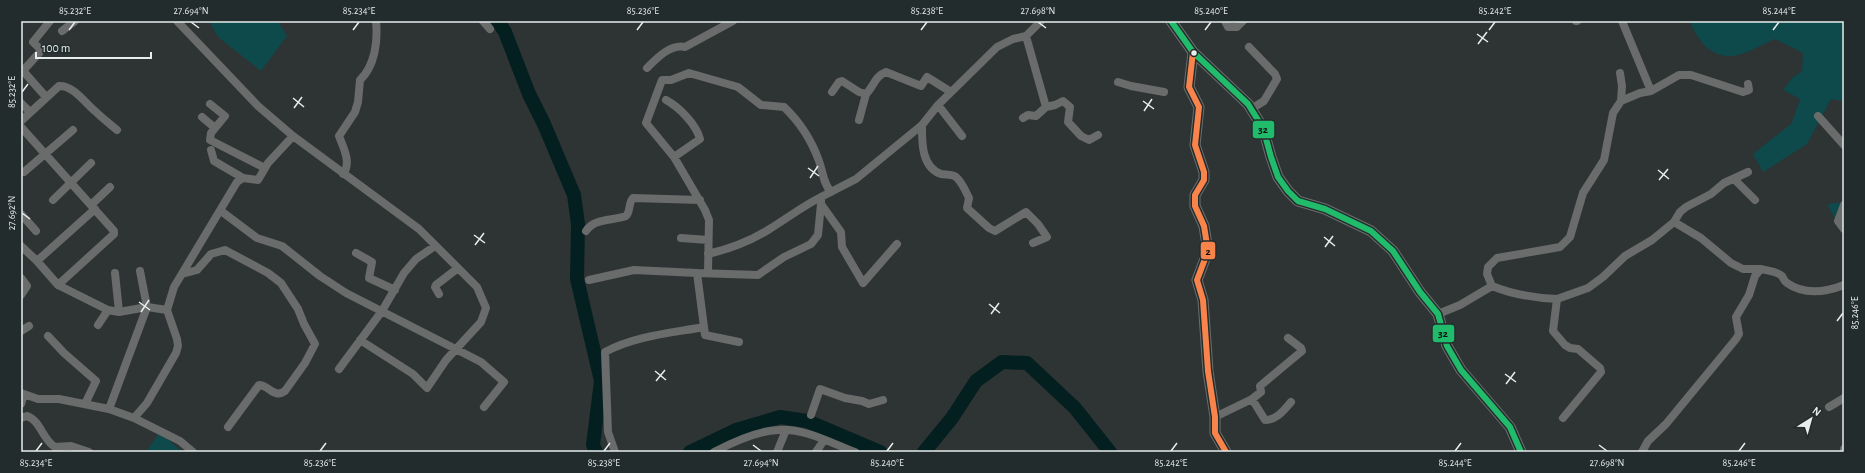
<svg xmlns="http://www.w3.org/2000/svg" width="1865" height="473" viewBox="0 0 1865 473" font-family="'Alegreya Sans',sans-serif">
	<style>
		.green { fill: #0e494b }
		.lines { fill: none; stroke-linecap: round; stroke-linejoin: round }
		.river { stroke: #041f20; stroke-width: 14 }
		.street { stroke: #6a6b6b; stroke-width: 8 }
		.secondary { stroke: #6c6e6e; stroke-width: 11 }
		.bus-1-casing { stroke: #232c2c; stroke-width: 9 }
		.bus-2-casing { stroke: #232c2c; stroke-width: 9 }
		.bus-1 { stroke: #20bc6c; stroke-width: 6 }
		.bus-2 { stroke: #f8844c; stroke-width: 6 }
		.ticks { fill: none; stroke: #e7eded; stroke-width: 1.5 }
		.bus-dot { fill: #e7eded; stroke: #232c2c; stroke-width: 1.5 }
		.line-badge { stroke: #232c2c; stroke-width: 1.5 }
		.pale-badge-label { font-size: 11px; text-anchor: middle; font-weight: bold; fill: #111 }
		.neatline { fill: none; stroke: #e7eded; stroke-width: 1.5 }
		.ticks-label { font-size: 10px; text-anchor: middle; fill: #e7eded }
	</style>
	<rect width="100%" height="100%" fill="#2e3434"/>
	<!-- green -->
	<path class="green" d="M209,21H278L287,36L261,71L218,37Z
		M1689,21H1844V101L1831,99L1807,144L1763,172L1753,154L1792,123L1800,99L1783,90L1792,78L1802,71L1803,53L1775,39C1749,50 1729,68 1704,45C1698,39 1693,28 1689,21Z
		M1844,202V234L1827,204Z
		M160,432L182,452H146Z"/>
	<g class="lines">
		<!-- river -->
		<path class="river" d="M498,21L505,32L529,94L544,124L574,195L578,224L577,279L601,381L593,445L596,452
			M690,452L736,430L780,417L807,421L880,452
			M924,452L952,418L976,381L1002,362L1027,363L1075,408L1110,452"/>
		<!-- street -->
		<path class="street" d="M177,21L258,106L293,136L419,229L477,287L486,308L481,322L446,360L427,388L413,374L360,340
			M483,21L490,29
			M1225,21L1228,27H1237L1243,21
			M1576,21H1577
			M1622,21L1651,91
			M62,31L75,21
			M1026,36L1046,107L1055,105L1063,101L1070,107L1068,122L1081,136L1089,140L1098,135
			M1249,47L1275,74L1277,79L1264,101L1251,109
			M647,68C657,58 670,44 685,47L733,21
			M24,72L46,97
			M21,73L40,52L41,50L33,42L50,21
			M1620,73L1622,86L1621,101
			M1118,82L1131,86L1164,92
			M832,92L839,82L842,81L859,92L866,94C874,86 875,76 886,72L921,86L927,77L951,92
			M666,100C679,107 696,124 700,139L674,157
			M21,103L30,112
			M210,104L225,116L211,133L210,140L265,168
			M938,105L962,136
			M1818,116L1844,145
			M202,117L215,128
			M1023,118L1028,115L1036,116L1046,107
			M859,120L866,94
			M21,121L59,86C73,85 85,103 95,111C102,118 110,124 117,130
			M922,125C922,141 921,167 941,174C946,175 952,174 956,177C962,182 965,190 969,198L967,208L989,228L995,231L1026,212L1038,224L1047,237L1033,243
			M21,127L114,231V234L58,285
			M211,150L214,161L243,178
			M24,172L73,130
			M343,174C352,163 343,147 339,136L355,112L358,102L360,80C375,66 378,41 376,21
			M1734,179L1755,200
			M53,200L91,163
			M91,205L110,187
			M1844,205L1838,221L1844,229
			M95,209L37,261L58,285L108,310L119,312L147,307L167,310
			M221,211L257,238L282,246L320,276L346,293L481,362L504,382L484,407
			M21,214L36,231
			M1674,222L1701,238L1731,263L1743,269H1761
			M586,231C594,218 612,221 626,216C631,211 628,203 633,198L700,200
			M681,238L708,240
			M897,244L863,283L842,247L841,232L821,204V197L856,179L922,125L938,105L997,47L1013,39L1026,36L1041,21
			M21,246L37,261
			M356,253L372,262L369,278L395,290
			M708,254C729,249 750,241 768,230C786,219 803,206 821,197
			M708,272L709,220L705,210L674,157L646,123L662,80H671L689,73L738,87L761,105L784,107C801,123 811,139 819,161C823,172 823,183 831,192
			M115,273L119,312
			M182,274L197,270L211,254L225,250L268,273L281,283L298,309L304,324L315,344L305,363L285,391C274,399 269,385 259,385L228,427
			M21,278L27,286L21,295
			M589,280L634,270L697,273
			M1492,286C1514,295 1534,298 1557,299
			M439,294L435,287L436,285L458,268
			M1438,314L1460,305L1492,286L1487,274L1488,267L1497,258L1560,247L1570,237L1583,193L1604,160L1613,113L1621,101L1640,93L1651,91L1679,75H1691L1743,92L1749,90L1748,84
			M98,325L108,310
			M704,327L697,273L758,275L784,257L811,244L818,235L821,204
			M21,331L29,326
			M48,336L64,353L96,381L85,404
			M339,369L382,311L404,273L416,259L435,246
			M21,393L38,399H59L109,409L134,418L147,403L176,353L178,346L177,339L167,310L174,287L237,182L243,178L258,180L268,163L293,136
			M1252,399L1261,392L1260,386L1302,351L1301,348L1288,338
			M21,404L24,394
			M1829,407L1844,398
			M109,409L147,307L140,271
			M811,415L820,389L845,398L862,401L869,404L883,400
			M1215,417L1252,399L1265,420C1277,420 1284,410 1291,402
			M21,418L27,416C41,421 42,439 55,447L71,446L89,452
			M134,418L180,441L193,452
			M1563,418L1601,372L1600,368L1578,349L1570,348L1565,345L1553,331L1557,299L1588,288L1603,277L1625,256L1652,240L1674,222L1680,212L1686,207L1711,194L1724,183L1748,172
			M615,452L608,432L605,352C634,336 671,333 704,327L705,335L739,342
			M714,452C733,442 757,431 778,430C804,428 831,443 855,452
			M777,452L786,430
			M816,452L824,440
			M1642,452L1648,441L1666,424L1736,339L1739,334L1736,317L1749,295L1755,276L1761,269C1768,271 1776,271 1782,276C1784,279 1784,281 1787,283C1804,295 1826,292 1844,285
			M1844,452V449"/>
		<!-- secondary -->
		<path class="secondary" d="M1171,21L1193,52L1248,104L1263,128L1271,157L1278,177L1288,191L1298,201L1325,209L1371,231L1393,251L1420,292L1438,314L1447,346L1461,370L1510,427L1521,452
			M1193,52L1189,87L1199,107L1195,145L1204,172V180L1195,195V206L1204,226L1208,251L1197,280L1203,300L1208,371L1215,417V433L1226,452"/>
		<!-- bus-1 casing -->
		<g class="bus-1-casing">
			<path id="bus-1" d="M1171,21L1193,52L1248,104L1263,128L1271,157L1278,177L1288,191L1298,201L1325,209L1371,231L1393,251L1420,292L1438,314L1447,346L1461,370L1510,427L1521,452"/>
		</g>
		<!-- bus-2 casing -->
		<g class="bus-2-casing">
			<path id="bus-2" d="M1193,52L1189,87L1199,107L1195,145L1204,172V180L1195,195V206L1204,226L1208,251L1197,280L1203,300L1208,371L1215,417V433L1226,452"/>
		</g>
		<!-- bus-1 -->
		<use href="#bus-1" class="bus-1"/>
		<!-- bus-2 -->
		<use href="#bus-2" class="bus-2"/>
	</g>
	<!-- ticks -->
	<path class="ticks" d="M191,22L199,28M1038,22L1046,28M69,30L75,22M353,30L359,22M637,30L643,22M921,30L927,22M1205,30L1211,22M1489,30L1495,22M1773,30L1779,22M1477,34L1488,42M1478,44L1487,32M22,92L28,84M293,98L304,107M1143,101L1154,109M294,108L302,97M1144,111L1152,99M808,168L819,176M1658,170L1669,179M810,178L818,166M1659,180L1668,169M22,213L30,219M474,235L485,243M1324,237L1335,246M475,245L484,233M1325,247L1333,236M139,302L150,310M989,304L1000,313M141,312L149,300M991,314L999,303M1837,321L1843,313M655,371L666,380M1505,374L1516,382M656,381L665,370M1506,384L1515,372M753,445L761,451M1599,445L1607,451M36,451L42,443M320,451L326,443M604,451L610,443M887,451L893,443M1171,451L1177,443M1455,451L1461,443M1739,451L1745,443"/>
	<!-- markers -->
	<circle class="bus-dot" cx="1194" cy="53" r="3.5"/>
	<g class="line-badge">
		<rect x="1252" y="120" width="23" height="19" rx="4" fill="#20bc6c"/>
		<rect x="1200" y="241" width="16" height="19" rx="4" fill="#f8844c"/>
		<rect x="1432" y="324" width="23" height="19" rx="4" fill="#20bc6c"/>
	</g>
	<g class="pale-badge-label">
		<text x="1263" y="133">32</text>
		<text x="1208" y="255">2</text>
		<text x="1443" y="337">32</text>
	</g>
	<!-- border -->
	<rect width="1865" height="473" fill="none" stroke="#232c2c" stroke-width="44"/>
	<!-- north arrow -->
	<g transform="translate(1811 419) rotate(37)" stroke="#232c2c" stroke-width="3" paint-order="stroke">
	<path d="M0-3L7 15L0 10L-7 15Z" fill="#e7eded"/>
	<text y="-6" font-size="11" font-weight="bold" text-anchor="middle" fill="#e7eded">N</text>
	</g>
	<!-- scale -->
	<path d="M36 52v6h115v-6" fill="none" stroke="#e7eded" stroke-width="2"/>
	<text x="42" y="52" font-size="12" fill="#e7eded" stroke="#232c2c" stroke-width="3" paint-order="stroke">100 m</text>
	<rect x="22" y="22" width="1821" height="429" class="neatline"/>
	<g class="ticks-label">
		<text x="75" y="14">85.232°E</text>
		<text x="191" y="14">27.694°N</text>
		<text x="359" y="14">85.234°E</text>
		<text x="643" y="14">85.236°E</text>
		<text x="927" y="14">85.238°E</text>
		<text x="1038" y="14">27.698°N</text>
		<text x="1211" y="14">85.240°E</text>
		<text x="1495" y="14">85.242°E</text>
		<text x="1779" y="14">85.244°E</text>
		<text transform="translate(11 92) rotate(-90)" y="4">85.232°E</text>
		<text transform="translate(11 213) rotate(-90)" y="4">27.692°N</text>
		<text transform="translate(1854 313) rotate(-90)" y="4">85.246°E</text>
		<text x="36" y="466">85.234°E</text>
		<text x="320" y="466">85.236°E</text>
		<text x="604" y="466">85.238°E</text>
		<text x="761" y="466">27.694°N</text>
		<text x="887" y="466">85.240°E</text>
		<text x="1171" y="466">85.242°E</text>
		<text x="1455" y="466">85.244°E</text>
		<text x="1607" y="466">27.698°N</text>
		<text x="1739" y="466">85.246°E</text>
	</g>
</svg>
